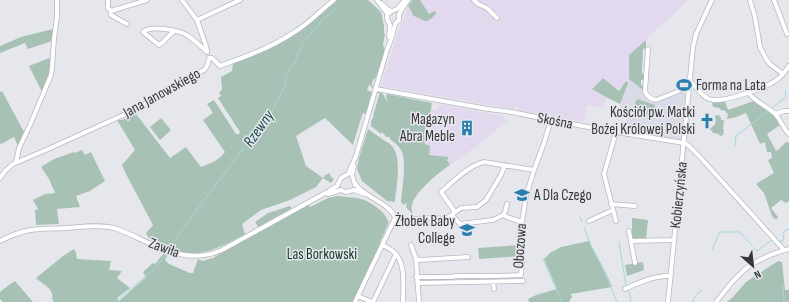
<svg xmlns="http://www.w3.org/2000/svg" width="789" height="302" viewBox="0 0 789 302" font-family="'Sofia Sans Condensed',sans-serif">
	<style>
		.industrial { fill: #e3d9ee }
		.built { fill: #dadbe9 }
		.green { fill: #a7c1b5 }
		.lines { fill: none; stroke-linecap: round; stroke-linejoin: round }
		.stream { stroke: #a3d8dc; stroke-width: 1 }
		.minor-casing { stroke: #b7b8be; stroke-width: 5.5 }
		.minor { stroke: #fff; stroke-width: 4 }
		.labels { text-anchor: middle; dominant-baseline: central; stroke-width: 3; stroke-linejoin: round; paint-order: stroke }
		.poi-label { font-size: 15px; fill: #373739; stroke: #e6e7ed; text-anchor: end }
		.street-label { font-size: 15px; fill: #373739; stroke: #e6e7ed }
		.park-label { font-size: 15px; fill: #123728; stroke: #e6e7ed }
		.water-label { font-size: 16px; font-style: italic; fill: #1d4d50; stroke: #e6e7ed }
	</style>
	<rect width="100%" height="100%" fill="#e6e7ed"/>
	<!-- industrial -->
	<path class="industrial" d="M412,0H689L629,55V79L624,94L603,78L592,88L606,97L603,109L587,105L584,122L521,111L515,106L513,109L381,86L398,33L407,9Z
		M439,104L503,116L507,121L476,147L450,165L447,160L448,157L429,155L425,144L424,132L428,122H429L431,109L437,110Z"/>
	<!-- built -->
	<path class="built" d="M629,79L643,90L645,96L652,100L686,90L681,139V140L650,135L624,130V128L623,126L627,117L619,114L620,111H618Z"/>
	<!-- green -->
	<path class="green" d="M336,0H368L381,12L384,26V33L385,34L383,44L385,51L380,66L375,79H373L372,85L373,88L371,87V86L369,85L367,90L372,92L366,114L363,113C359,124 356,135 353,145L325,118L296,136L306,166L323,178L326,174L327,175L329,173L332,178H333L334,179L331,183L323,178L316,187L290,200L261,210L242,224L245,234C216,250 192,263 160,244C154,240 148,240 146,233L153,225L126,174L122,165L135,150L117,120H122L136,114L170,158L186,147L201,167C210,164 219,160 225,152L203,120L213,113L207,104L214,100L236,134H239L240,132L218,98L221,96L219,92L222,90L221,77L232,71L233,63L249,57L272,47L305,27Z
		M412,0H420L429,14L435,11L436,14C429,20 428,24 419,18C418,18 414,16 413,15C411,12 411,9 408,6Z
		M53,29L52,41L28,49L25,43L0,53V46L21,37Z
		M646,40V48L643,49L642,73L644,75L645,80H641V85L644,86L643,90L629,79V55Z
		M52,57L49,76L42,92L29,66Z
		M603,78L619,91L626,81L628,83L620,104L606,97L592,89Z
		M2,91L24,132L18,146L14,137L1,144L0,143V92Z
		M380,92L383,94L388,103L386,96L387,94L432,103L429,122H428L424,132L425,144L430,146L429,155L449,157L447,160L450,165C439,172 414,193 412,205C411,208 412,212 413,215L406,207L407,202L404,205L401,202C402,190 407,160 401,150C399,146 394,142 390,139V137H386L384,134L381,132V134L371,126V121L374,116H373Z
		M637,99L655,105L652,116L633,109Z
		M754,101L772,113L776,117L780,125L767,134L776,151L779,149L786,142H789V201L786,203L784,202L781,200L771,208L778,217L777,219H775L772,216L764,193L756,184L774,173L768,160L772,158L771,152H767L765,142L760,144L746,113L736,117L727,119L728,113H726V111L721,110L719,108L713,107L712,103L725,102L728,110Z
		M716,115C719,115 721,116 721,120H724L723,129L724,130L723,135L720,136L719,134L713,133L710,129C715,125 717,123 715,117Z
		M161,118L171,130L160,140L150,127Z
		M368,129C372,132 376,135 381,138C384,141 388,142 391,145C403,156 396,187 395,202L387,201L362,181L357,169L359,158Z
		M82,150L85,155L91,152L105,181L90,191L76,196L80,207L57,209L59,224L36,225L35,210L38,209L33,200L45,194L55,193L49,179L41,167L54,159L74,152L75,153Z
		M337,196C344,197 350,197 357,198C366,199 378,207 384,214C386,216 387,220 389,222L380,242L381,243L353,302H54L52,299C55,289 42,284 36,278L63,256L74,249L76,253L77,259L111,261L109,270L122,271L117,278L130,288L117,298L119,301L146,277L143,272L153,263L155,264L165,252L169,253L165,260L169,264L190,273H193L198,259L203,261L213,258L236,244L308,204L310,207L328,198Z
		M290,206L292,208L258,227L255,222L268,213Z
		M632,218L648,220L646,239H632Z
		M589,241L606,273L612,287L571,294L572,297L569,302H529L528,299L536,295L557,289L544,259L550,253L561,247Z
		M520,245V256L479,259L478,248Z
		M778,261L782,262L785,290H789V302H727L733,297L746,282Z
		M643,262L644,270L627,276L625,265Z
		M15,281L33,302H3L0,299V292L9,285Z"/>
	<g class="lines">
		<!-- stream -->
		<path class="stream" d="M771,109L786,97L785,90
			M735,146L736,136L768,111
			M580,217L582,222
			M584,227L591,246L602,267L617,302
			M776,237L777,238
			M780,241H783L784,231L789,229
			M619,242L626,285
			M170,247L198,208L249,141L260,129L261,126L269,117L286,84V75L294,64L303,43L322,20L337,7
			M712,250L720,232H740L757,251L773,239
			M543,259L562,302
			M783,284L784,302
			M629,291L631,302
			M115,302L152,271L167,254
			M692,302L696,295L702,290"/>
		<!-- minor casing -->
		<g class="minor-casing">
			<path id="minor" d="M108,0V8L111,11V15L127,24
				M182,0L197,20L206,46L207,51
				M377,0L387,13V19L390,25L389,37
				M474,0L478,4L487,8L497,18
				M750,0L755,17L760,47L765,57L770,64L783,74
				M774,0L787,34
				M381,3L389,10L392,11
				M111,11L147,0
				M387,15L390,12L397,9L404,1
				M197,20L240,0
				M174,31L162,43L159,45L143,32C151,25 178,30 187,35C194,40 201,46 207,52
				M648,49L645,91C647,97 651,99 656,100L689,87
				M689,80C696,86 701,96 709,99C722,104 769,87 779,78C783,75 786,70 789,66
				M376,89L488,109L512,112L555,121L616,132L684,143L688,145L700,157L784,250
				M748,92C754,102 768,106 776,115C781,121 783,128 789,134
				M775,114L784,111H789
				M616,132L604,174L616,221
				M16,162L19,148L30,125L51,75L52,68L54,39L57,17V0
				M354,166L352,175L355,185
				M0,178L5,171L13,164L46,150L130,112L204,70C208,67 208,63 209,58H212L220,66C245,57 270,48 293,33C308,24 320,11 334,0
				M328,194L341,190L346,192L354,190L365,194
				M611,204L635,206
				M455,212L441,192C454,181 468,166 484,162L534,170
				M452,215L460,224L493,220L503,215L507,217L522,222
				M503,215L505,212L507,204
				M414,219L434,218L446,219L461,208L477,207L486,200L501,175L505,165
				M589,221L613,210
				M629,231L635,263
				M0,241C8,237 17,233 26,231C39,228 52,229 66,228C81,227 99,224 114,228C123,231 132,235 140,239C168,252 192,263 222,250L329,191L337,186L341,178L348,174L356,156L387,50L392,37L395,24L399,20V14L408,0
				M631,241L674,240
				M382,245C387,247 391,249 395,253C406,264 403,287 403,302
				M411,245L416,259L419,302
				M416,259L419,260L468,257
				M416,277H452L455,276H496L521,275L522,263V222L526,196L534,170L543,146L551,120
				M493,282L494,289
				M417,283L523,281
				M625,289C638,283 655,275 671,276
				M358,296L372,302
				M355,302L395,218C391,203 361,196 355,183
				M373,302L396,254
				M668,302L693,47L696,34L712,0
				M716,302C724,293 730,283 739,275C752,261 770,254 789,249"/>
		</g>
		<!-- minor -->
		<use href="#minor" class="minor"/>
	</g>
	<!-- icons -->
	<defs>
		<g id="stadium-bare" transform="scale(1.2)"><path d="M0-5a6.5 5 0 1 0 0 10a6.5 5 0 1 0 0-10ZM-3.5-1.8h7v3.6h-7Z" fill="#297fae" stroke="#e6e7ed" stroke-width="2.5" paint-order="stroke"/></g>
		<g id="church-bare" transform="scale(1.2)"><path d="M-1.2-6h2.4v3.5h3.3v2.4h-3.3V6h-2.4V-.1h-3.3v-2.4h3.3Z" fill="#297fae" stroke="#e6e7ed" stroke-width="2.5" paint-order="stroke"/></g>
		<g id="building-bare" transform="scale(1.2)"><path d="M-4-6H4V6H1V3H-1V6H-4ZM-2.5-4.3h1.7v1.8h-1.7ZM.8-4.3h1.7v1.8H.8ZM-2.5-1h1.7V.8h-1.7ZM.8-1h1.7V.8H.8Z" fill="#297fae" stroke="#e6e7ed" stroke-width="2.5" paint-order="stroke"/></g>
		<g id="school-bare" transform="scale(1.2)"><path d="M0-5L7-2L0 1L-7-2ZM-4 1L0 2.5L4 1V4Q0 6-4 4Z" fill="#297fae" stroke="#e6e7ed" stroke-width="2.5" paint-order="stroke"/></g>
	</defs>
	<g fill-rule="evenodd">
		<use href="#stadium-bare" x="684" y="85"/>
		<use href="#church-bare" x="707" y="121"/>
		<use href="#building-bare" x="467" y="128"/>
		<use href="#school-bare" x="522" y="195"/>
		<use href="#school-bare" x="467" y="230"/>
	</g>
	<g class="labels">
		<!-- poi labels -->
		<g class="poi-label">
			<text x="696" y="85" text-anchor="start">Forma na Lata</text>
			<text x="695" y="112">Kościół pw. Matki<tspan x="695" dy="17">Bożej Królowej Polski</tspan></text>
			<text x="455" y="119">Magazyn<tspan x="455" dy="17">Abra Meble</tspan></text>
			<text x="534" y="195" text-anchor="start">A Dla Czego</text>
			<text x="455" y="221">Żłobek Baby<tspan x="455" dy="17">College</tspan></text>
		</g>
		<!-- street labels -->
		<g class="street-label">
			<text transform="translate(162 93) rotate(-29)">Jana Janowskiego</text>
			<text transform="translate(555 121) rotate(11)">Skośna</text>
			<text transform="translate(679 195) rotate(-84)">Kobierzyńska</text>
			<text transform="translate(520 246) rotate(-86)">Obozowa</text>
			<text transform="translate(164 248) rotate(20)">Zawiła</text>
		</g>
		<!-- park labels -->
		<g class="park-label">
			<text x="322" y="254">Las Borkowski</text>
		</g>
		<!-- water labels -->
		<g class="water-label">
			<text transform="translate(259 129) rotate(-55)">Rzewny</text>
		</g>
	</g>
	<!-- north arrow -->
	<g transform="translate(753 266) rotate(152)" stroke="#e6e7ed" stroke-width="3" paint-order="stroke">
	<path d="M0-3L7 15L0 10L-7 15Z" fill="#373739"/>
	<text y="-6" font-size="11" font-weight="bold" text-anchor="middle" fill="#373739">N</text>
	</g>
</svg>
